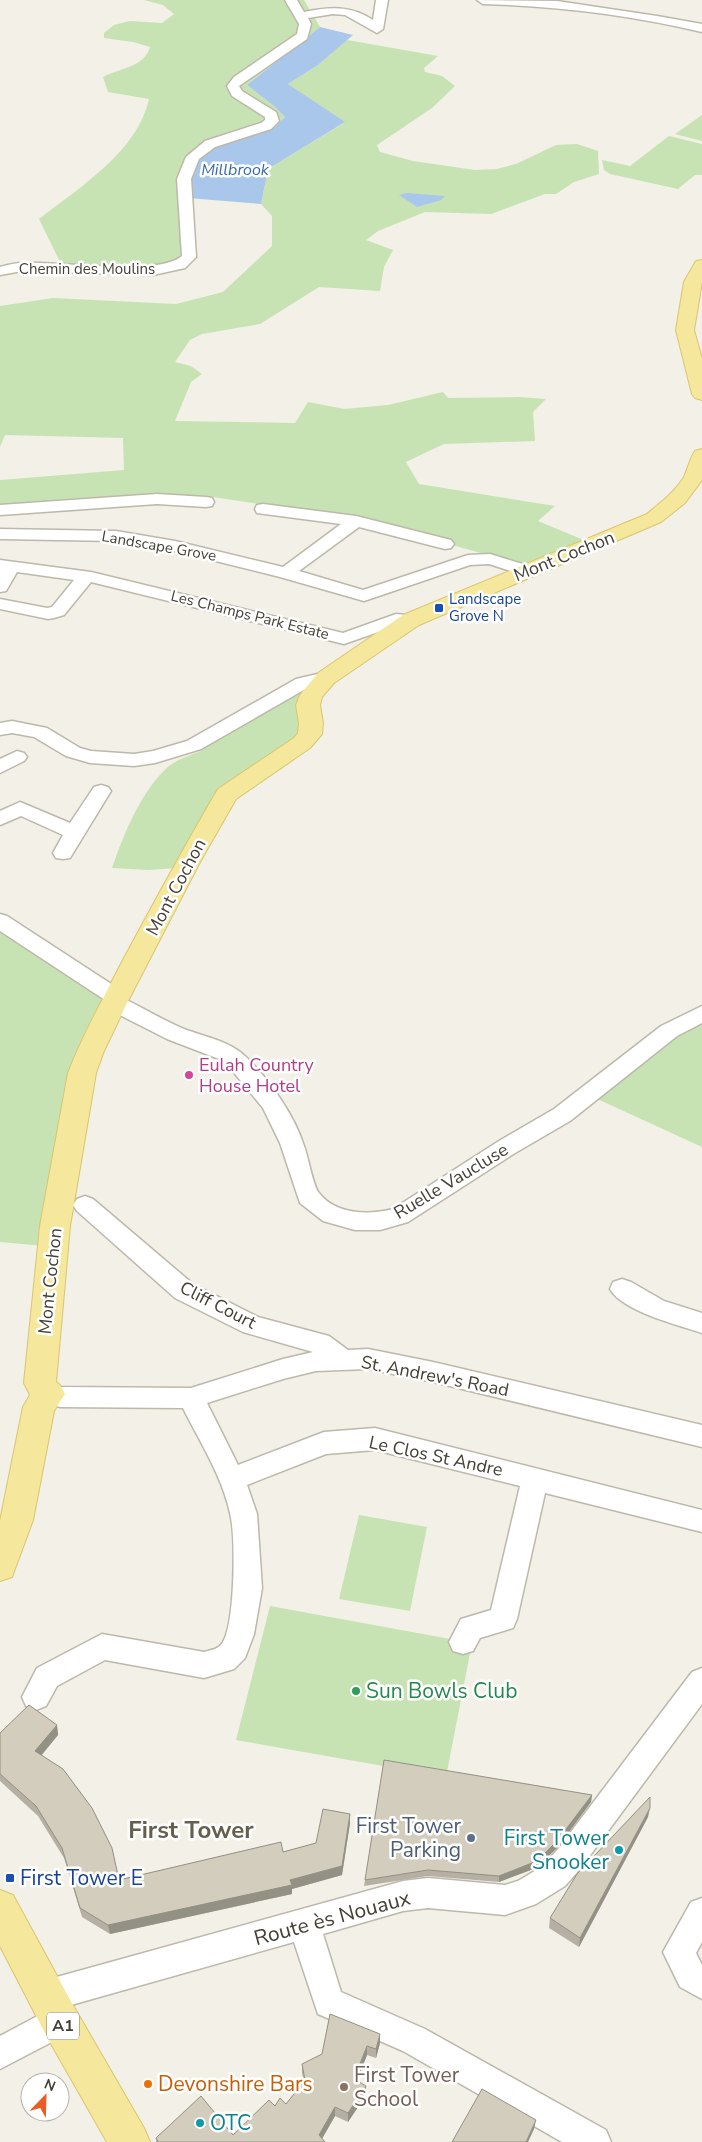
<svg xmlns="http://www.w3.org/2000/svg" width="702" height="2142" viewBox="0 0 702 2142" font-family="'Nunito Sans',sans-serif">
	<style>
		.green { fill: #c7e3b3 }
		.water { fill: #a8c7ea }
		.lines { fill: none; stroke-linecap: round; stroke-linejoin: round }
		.minor-casing { stroke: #bcb8aa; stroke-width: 3 }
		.major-casing { stroke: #d9c66d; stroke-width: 2 }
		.minor { fill: #fff; fill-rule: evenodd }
		.major { fill: #f5e79c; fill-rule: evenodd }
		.wall { fill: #b5b0a3 }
		.shaded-wall { fill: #939084 }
		.building { fill: #d2cdbd; stroke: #939084 }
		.transit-dot { fill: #1a4fb4; stroke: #fff; stroke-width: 2 }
		.hotel-dot { fill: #d1479c; stroke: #fff; stroke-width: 2 }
		.leisure-dot { fill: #2e9e5b; stroke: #fff; stroke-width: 2 }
		.service-dot { fill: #5c6f8a; stroke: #fff; stroke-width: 2 }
		.culture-dot { fill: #0f9aa8; stroke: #fff; stroke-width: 2 }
		.food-dot { fill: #e8710a; stroke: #fff; stroke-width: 2 }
		.education-dot { fill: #8d6e63; stroke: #fff; stroke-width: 2 }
		.labels { text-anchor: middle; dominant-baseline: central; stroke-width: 5; stroke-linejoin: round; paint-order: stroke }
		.far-street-label { font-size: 15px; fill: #444036; stroke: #fff }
		.far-transit-label { font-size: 15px; fill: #164399; stroke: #fff; text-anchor: start }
		.far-water-label { font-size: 16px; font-style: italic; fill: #396ba7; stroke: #fff }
		.shield { fill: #fff; stroke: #7c7972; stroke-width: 1 }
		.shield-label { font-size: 16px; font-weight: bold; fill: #444036 }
		.street-label { font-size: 18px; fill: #444036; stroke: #fff }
		.hotel-label { font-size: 18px; fill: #b23c85; stroke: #fff; text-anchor: start }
		.near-leisure-label { font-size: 21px; fill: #27864d; stroke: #fff; text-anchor: start }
		.near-service-label { font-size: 21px; fill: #4e5e75; stroke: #fff; text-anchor: end }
		.near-culture-label { font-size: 21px; fill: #0d838f; stroke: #fff; text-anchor: end }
		.near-transit-label { font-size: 21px; fill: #164399; stroke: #fff; text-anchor: start }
		.near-street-label { font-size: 21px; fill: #444036; stroke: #fff }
		.near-education-label { font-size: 21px; fill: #785e54; stroke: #fff; text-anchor: start }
		.near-food-label { font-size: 21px; fill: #c56008; stroke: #fff; text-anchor: start }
		.near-quarter-label { font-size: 24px; font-weight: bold; fill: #665f4e; stroke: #fff }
	</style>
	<rect width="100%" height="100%" fill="#f2f0e7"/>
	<!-- green -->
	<path class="green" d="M144,0H304L320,27L247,85L274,106L285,117L276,126L211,144L193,157L189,257L153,271L63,268L39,219C79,188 138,151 149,99L108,92L103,77C119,68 144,68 150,47L133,42L104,38V33L114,25L130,21L162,23L174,14L163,5Z
		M347,40L438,56L424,68L425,72L442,76L455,86L432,108L377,145L380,152L413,161L475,170L497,169L516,164L556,145L577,144L598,151L599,174L574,182L556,194H545L491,214L425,212L378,231L366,240L393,250L384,267L380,291L319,287L260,324L202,334L190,340L175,362L191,366L202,374L191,382L175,421L295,423L308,402L344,409L388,405L443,392L448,398L519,397L546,399L533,412L535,441L444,444L406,462L419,484L555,506L538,521L586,541L527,566L360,519L206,496L0,506V480L124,470L123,438L5,435L0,447V306L53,298L176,304L223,292L272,246V216L261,204L268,169L344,123L288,84L318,65Z
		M702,115V141L675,134Z
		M669,136L702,144V175H695L678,189L610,174L604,170L602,160L630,166Z
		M307,689L299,735L217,792L176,868L148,870L112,868C123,835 142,789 169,766C178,759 191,755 201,751L197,746L299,690Z
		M0,925L108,999L44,1246L0,1242Z
		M702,1018V1147L593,1097L673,1033Z
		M359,1515L427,1527L410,1611L339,1599Z
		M270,1606L472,1643L446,1777L236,1740Z"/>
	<!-- water -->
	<path class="water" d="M320,27L353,35L318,65L288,84L345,122L268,169L261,204L188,198L193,157L210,144L276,126L285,117L274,106L247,85Z
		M407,193L445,196L441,200L417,207L399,195Z"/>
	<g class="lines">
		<!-- minor casing -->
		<g class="minor-casing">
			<path id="minor" d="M285,0H297L304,12C330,7 350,5 373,20L376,0H388L383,29L377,33L345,15L333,14L308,18L311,24L307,39L239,86L242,91L276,112L279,121L271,129L215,147L199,159L191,179L196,257L185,268L153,275L22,271L0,275V267C7,265 15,263 23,263C58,261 157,277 182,256L177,179L186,157L205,141L261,123L265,120V117L232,96L227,86L234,77L297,34L299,24Z
				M477,0L557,1L657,16L702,24V32C631,15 556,6 483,4Z
				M157,494L206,497L212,498L214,502L212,506L206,507L157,504L0,515V505Z
				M263,504L356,516L451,540L454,544L451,548L445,549L359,527L299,571L363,590L468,555L490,554L532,567L535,571L532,575L526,576L489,564L470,565L364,601L280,577L175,551L116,541L0,539V529L116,531L175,541L283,567L341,524L257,513L255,509L257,505Z
				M0,560L91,572L343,633L396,614L417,616L420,620L417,624L398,625L344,644L91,582L64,615L54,618L48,619L0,609V599L47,608L52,607L74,580L17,572L6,591L0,592Z
				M326,672L333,674L335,678L333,682L309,687L201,749L155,763L134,766L90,763L66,756L34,737L12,733L0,735V723L12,721L47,728L80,748L91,751L134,754L153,751L187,741L296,679Z
				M17,751L24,753L27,757L24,761L0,773V759Z
				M101,785L108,787L111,791L70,858L63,859L56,858L53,853L63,835L21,816L0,825V811L20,802L70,823L94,787Z
				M0,914L7,916L125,993L128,998L127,1000C146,1010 165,1021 184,1029C205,1037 230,1041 246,1057C269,1079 295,1116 304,1146C308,1156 313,1186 319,1193C336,1215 369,1215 393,1209L499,1141L554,1109L661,1026L702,1006V1023L677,1036L570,1121L515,1153L408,1222L380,1230H355L323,1221L300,1203L280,1143L263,1108L231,1069L219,1059L167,1039L106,1008L103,1003L105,1000L0,931Z
				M85,1196L93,1199L193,1284L258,1317L329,1336L348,1350L368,1349L433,1362L702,1425V1447L433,1382L368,1369L316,1371L283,1379L207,1403L238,1465L324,1432L375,1428L702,1510V1532L545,1493L517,1619L513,1628L480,1638L473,1651L463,1654L453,1651L449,1642L461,1619L491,1610L520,1486L375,1450L326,1454L247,1485L257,1514L262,1588L254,1634L245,1658L234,1669L204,1678L105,1660L57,1686L46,1706L36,1710L26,1706L22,1697L37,1668L102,1634L204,1652C212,1650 219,1649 223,1642C235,1622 236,1536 230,1513C222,1476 200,1442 183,1408L60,1407L40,1401L36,1394L40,1387L49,1384L60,1387L191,1388L283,1359L313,1352L243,1332L175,1298L77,1211L73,1205L77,1199Z
				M622,1279L631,1282L664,1301L702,1313V1333C678,1325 622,1311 610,1289L613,1282Z
				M702,1668V1704L580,1869L565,1886L536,1904L505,1915L428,1908L403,1911L323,1934L341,1992L425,2029L606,2130L611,2142H562L403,2051L318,2014L294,1942L64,2007L71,2010L76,2021L71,2032L0,2069V2036L45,2012L35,2007L30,1996L35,1985L46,1980L403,1881L428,1878L505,1885L518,1881L543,1866L558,1849L692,1672Z
				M702,1898V1942L696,1953L702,1965V1999L680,1987L663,1952L691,1902Z"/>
		</g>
		<!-- major casing -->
		<g class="major-casing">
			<path id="major" d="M702,260V282L694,330L702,359V400L695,398L692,394L676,330L684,282L696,261Z
				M702,449V480L685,503L661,522L419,625L334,683L322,697L320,705L323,723L322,734L310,748L236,799L200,862L127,1003L104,1051L96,1073L70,1226L56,1382L60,1385L65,1394L54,1411L33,1520L12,1577L0,1581V1521L23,1407L30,1395L24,1383L40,1226L68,1073C83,1034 104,997 123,960C153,904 183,849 215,794L218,789L294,738L298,733L299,723L296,705L300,695L318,673L403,615L647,514C660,503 675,492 684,477C688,468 690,458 695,451Z
				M0,1890L13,1895L74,2007L144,2128L150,2142H107L46,2035L0,1946Z"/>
		</g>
		<!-- minor -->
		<use href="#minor" class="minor"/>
		<!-- major -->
		<use href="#major" class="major"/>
	</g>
	<!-- wall -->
	<path class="wall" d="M57,1725L58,1735L42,1755L119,1880L283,1852L316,1843L350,1823L342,1875L292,1889V1894L110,1934L82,1917L64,1858L38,1816L0,1781V1733Z
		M592,1795L591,1802L557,1848L536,1868L499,1882L428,1876L364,1886L365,1880Z
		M648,1817L579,1947L549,1928L550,1918Z
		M380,2043L376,2058L367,2055L357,2080L366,2095L348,2122L335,2116L322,2139L325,2142H156V2138L233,2135L275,2106L286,2104L304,2082L302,2073V2064Z"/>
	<!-- shaded-wall -->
	<path class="shaded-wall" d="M57,1725L58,1735L37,1760L35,1751Z
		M592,1795L591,1802L557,1848L536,1868L499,1882V1876Z
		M650,1808L648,1817L579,1947L580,1938Z
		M350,1814V1823L342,1875L292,1889V1894L110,1934L108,1925L290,1880Z
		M380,2034V2043L376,2058V2049Z
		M367,2046V2055L354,2088V2079Z
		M366,2086V2095L348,2122V2113Z
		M335,2107V2116L320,2142L319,2135Z
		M536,2120L534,2129L528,2142H526Z"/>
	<!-- building -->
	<path class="building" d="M29,1705L57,1725L35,1751L63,1769L92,1808L112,1848L119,1880L281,1842L283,1852L316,1843L323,1809L350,1814L342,1866L290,1880L292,1885L108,1925L80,1908L62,1848L36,1806L0,1774V1733Z
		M384,1760L592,1795L557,1841L537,1861L499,1876L428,1870L365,1880Z
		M650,1797V1808L580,1938L550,1918L577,1874Z
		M330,2014L380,2034L376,2049L367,2046L354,2079L366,2086L348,2113L335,2107L319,2135L325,2142H158L156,2138L201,2096L233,2135L269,2100L275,2106L280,2098L286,2104L305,2080L302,2064L322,2054Z
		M482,2089L536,2120L526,2142H452Z"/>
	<!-- markers -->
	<g class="transit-dot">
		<rect x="434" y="603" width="10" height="10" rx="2.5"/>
		<rect x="5" y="1873" width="10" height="10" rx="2.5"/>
	</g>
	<circle class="hotel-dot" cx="189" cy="1075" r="5"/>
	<circle class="leisure-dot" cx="356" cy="1691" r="5"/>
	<circle class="service-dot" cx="471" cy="1838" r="5"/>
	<g class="culture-dot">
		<circle cx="619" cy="1850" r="5"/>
		<circle cx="200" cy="2123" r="5"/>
	</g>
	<circle class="food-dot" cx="148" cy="2084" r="5"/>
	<circle class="education-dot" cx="344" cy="2087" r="5"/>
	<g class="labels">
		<!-- far-street labels -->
		<g class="far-street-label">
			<text x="87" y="269">Chemin des Moulins</text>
			<text transform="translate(159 546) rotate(10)">Landscape Grove</text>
			<text transform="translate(250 615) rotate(14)">Les Champs Park Estate</text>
		</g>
		<!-- far-transit labels -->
		<g class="far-transit-label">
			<text x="449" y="599">Landscape<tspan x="449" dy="17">Grove N</tspan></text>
		</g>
		<!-- far-water labels -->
		<g class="far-water-label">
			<text x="235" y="170">Millbrook</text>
		</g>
		<!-- shield labels -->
		<rect class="shield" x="47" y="2012.5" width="32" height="27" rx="4"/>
		<g class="shield-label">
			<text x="63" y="2026">A1</text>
		</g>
		<!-- street labels -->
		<g class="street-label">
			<text transform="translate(564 556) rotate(-22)">Mont Cochon</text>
			<text transform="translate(176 887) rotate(-62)">Mont Cochon</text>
			<text transform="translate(451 1181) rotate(-31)">Ruelle Vaucluse</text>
			<text transform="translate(50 1281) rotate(-84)">Mont Cochon</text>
			<text transform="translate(218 1305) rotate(27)">Cliff Court</text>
			<text transform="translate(435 1376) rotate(11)">St. Andrew's Road</text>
			<text transform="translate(436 1456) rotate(12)">Le Clos St Andre</text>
		</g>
		<!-- hotel labels -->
		<g class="hotel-label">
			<text x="199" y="1065">Eulah Country<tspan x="199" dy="21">House Hotel</tspan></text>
		</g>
		<!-- near-leisure labels -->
		<g class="near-leisure-label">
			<text x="366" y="1691">Sun Bowls Club</text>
		</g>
		<!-- near-service labels -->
		<g class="near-service-label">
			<text x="461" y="1826">First Tower<tspan x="461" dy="24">Parking</tspan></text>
		</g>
		<!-- near-culture labels -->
		<g class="near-culture-label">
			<text x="609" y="1838">First Tower<tspan x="609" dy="24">Snooker</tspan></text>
			<text x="210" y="2123" text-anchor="start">OTC</text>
		</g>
		<!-- near-transit labels -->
		<g class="near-transit-label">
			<text x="20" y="1878">First Tower E</text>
		</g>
		<!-- near-street labels -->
		<g class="near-street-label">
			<text transform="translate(332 1918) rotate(-15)">Route ès Nouaux</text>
		</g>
		<!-- near-education labels -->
		<g class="near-education-label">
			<text x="354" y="2075">First Tower<tspan x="354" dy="24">School</tspan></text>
		</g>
		<!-- near-food labels -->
		<g class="near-food-label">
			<text x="158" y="2084">Devonshire Bars</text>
		</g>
		<!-- near-quarter labels -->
		<g class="near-quarter-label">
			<text x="191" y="1830">First Tower</text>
		</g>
	</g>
	<!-- north arrow -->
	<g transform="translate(45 2097) rotate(23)"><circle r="24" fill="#ffffff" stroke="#b4b3af"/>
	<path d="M0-4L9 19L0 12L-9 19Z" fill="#e75c28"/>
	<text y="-8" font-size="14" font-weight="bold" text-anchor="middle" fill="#444036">N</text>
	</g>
</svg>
